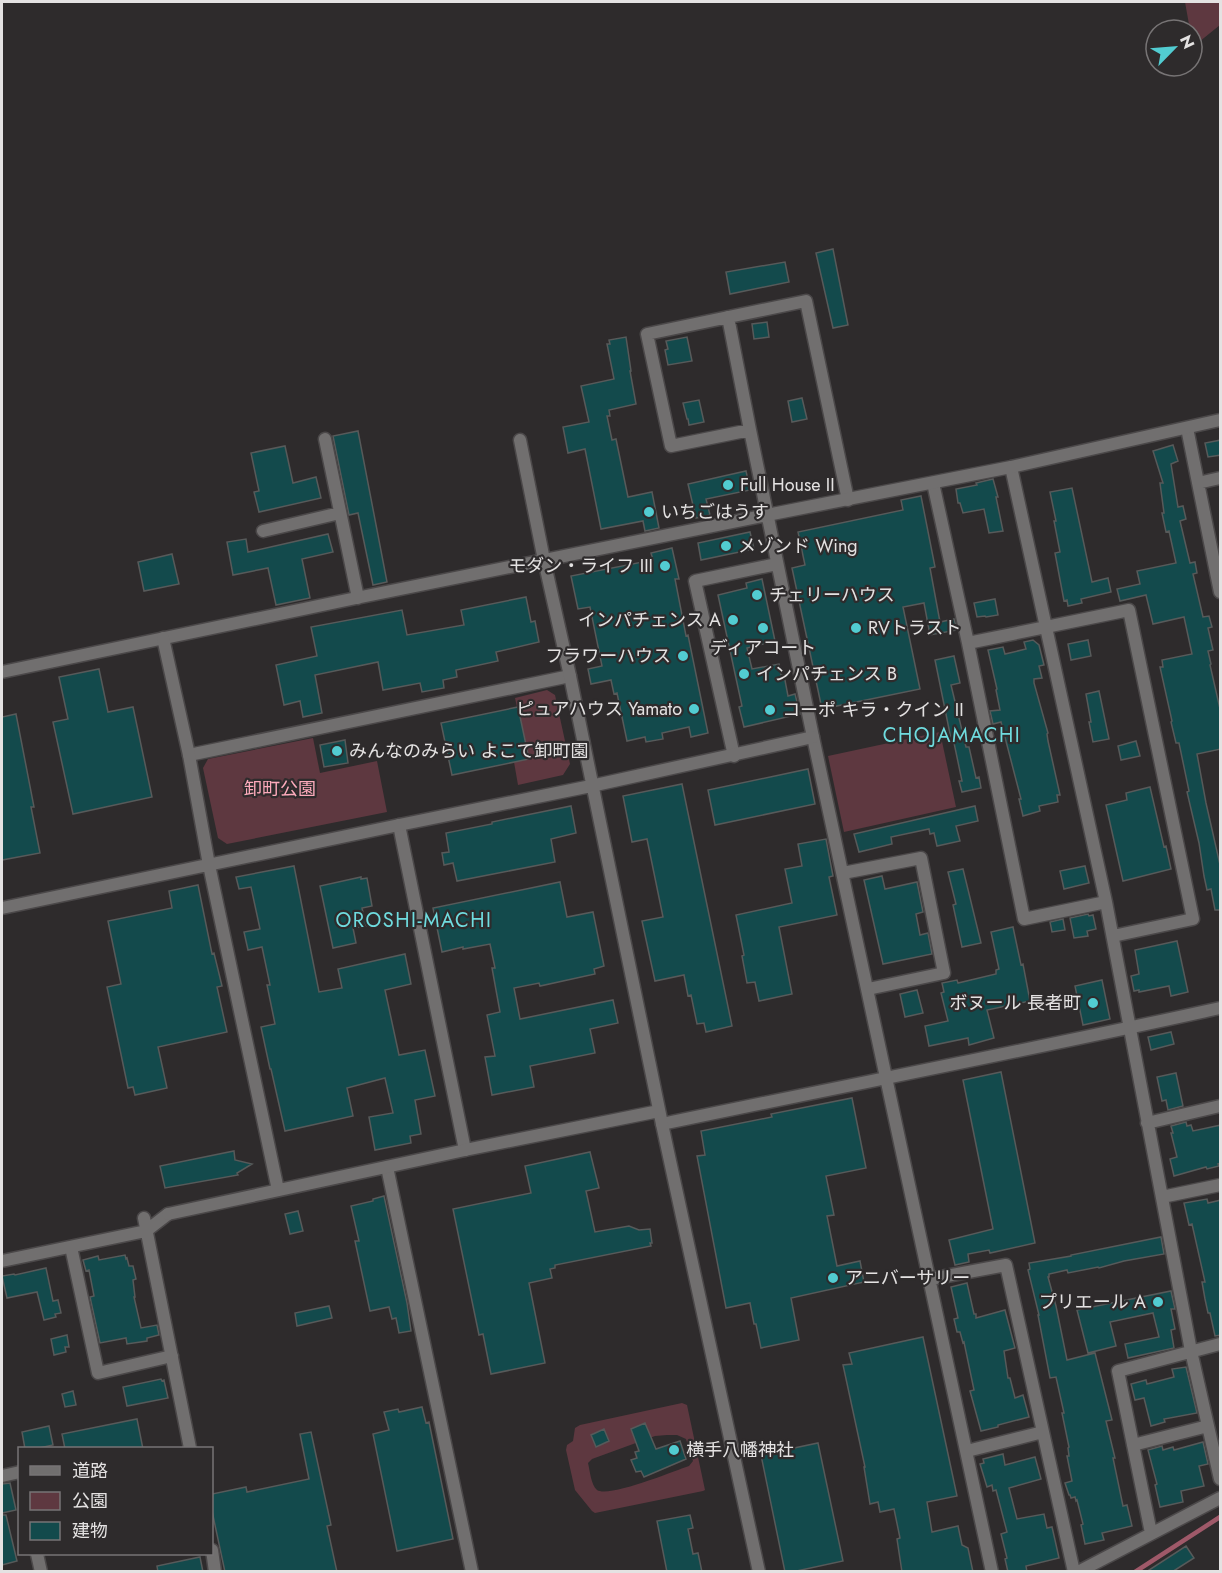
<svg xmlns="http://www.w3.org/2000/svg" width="1222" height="1573" viewBox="0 0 1222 1573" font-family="Jost,'Noto Sans JP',sans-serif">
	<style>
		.green { fill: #5e3840; fill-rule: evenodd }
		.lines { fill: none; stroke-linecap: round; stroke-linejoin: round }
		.stream { stroke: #9f5969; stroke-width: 4.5 }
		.building { fill: #134a4c; stroke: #575a5a; stroke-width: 1.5 }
		.minor-casing { stroke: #4b4849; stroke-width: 15 }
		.tertiary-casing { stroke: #4b4849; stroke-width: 15 }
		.minor { stroke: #716f6f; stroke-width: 12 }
		.tertiary { stroke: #716f6f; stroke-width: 12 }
		.poi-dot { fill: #52ccd1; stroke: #2e2b2c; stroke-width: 2 }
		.labels { text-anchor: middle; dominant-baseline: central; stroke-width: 4.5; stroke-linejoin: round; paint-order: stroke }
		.poi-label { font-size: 18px; fill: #e4e2e2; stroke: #2e2b2c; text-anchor: start }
		.park-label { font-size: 18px; fill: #fcaabb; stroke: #2e2b2c }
		.neighbourhood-label { font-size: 20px; letter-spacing: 1.5px; fill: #6fdcdf; stroke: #2e2b2c }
	</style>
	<rect width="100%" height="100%" fill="#2e2b2c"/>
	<!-- green -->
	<path class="green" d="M1185,2H1220V25L1194,46L1192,30H1190Z
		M547,690L555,695L570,764L563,775L518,785L514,762L528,759L515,698Z
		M940,732L956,807L844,832L828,756Z
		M313,738L320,773L377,761L387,812L227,844L218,838L203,768L208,759Z
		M682,1403L687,1405L705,1490L703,1491L595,1513L592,1511L575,1490L566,1450L567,1445L573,1441L575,1428L580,1425ZM667,1435H677L686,1439L693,1461L689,1466C674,1471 609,1498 597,1490C591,1485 590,1471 588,1463L592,1459L655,1436Z"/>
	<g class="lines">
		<!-- stream -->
		<path class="stream" d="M1135,1572L1220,1517"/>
	</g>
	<!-- building -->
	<path class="building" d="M833,249L848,325L833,328L816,253Z
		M785,262L789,282L730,294L726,272Z
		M767,322L769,337L754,339L752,324Z
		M626,337L631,371H630L636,404L609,410L610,416H607L612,440L616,439L628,497L652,492L659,528L645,531L643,521L601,529L585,449L568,453L563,427L589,422L581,386L614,379L607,344H610L609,340Z
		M687,337L692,361L668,365L665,350L668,349L666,341Z
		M802,398L807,419L792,422L788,401Z
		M699,400L704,422L689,425L688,419H687L683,403Z
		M358,431L387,582L373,585L358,513L349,515L333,436Z
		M1221,440V455L1208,457L1205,443Z
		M1173,445L1178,461L1171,464L1178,507L1183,506L1186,519L1180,521L1190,563L1195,562L1197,573L1193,574L1203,617L1209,616L1212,627L1208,628L1213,650L1208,651L1211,664L1210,665L1221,713V749L1197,754L1206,803L1221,869V910H1215L1211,889L1207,890L1204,876L1199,843L1187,792L1189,791L1179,743H1176L1171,722L1172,721L1160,667H1163L1162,660L1192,654L1184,617L1153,624L1146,595L1120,601L1117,589L1140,584L1137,571L1176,563L1169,531L1166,532L1162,513H1164L1160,483H1163L1153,451Z
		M285,446L293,483L316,477L321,498L259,512L254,492L259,491L251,453Z
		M746,471L750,490L706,499L710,515L696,518L688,484Z
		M993,479L998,497H996L1003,531L989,533L984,509L963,513L960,503H958L956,489L977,485L976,483Z
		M1072,488L1092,582L1108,578L1111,592L1081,599L1082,603L1068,606L1067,600L1064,601L1055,553L1060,552L1054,521H1056L1050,492Z
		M921,496L935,567L930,568L940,622L954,619L957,630L930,635L924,603L903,607L920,689L822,709L792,568L805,565L798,532L903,510L901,500Z
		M750,532L754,549L701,560L698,543Z
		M328,534L333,552L302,559L310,598L276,605L268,568L233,575L227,542L246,539L248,552Z
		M672,548L679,579H675L686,636L688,635L708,733L691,737L689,727L662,733L663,739L646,742L645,737L627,741L617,693L614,694L611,680L591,684L588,669L602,666L590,607L578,609L571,576L653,560L651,553Z
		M172,554L179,584L144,591L138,562Z
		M762,579L775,641L747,648L752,669L779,664L781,675H784L788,696L795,694L800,714L744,727L739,707L742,706L718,595L747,588L746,583Z
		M526,597L531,622L535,621L539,642L496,652L498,661L456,670L457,677L443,680L444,688L422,692L420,683L383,690L378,662L315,675L322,713L303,717L300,701L284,705L276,665L317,656L311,627L402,610L407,635L464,625L461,610Z
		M995,599L998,615L986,617L985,616L977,617L974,603Z
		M1033,640L1039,645L1044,665L1039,666L1042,678L1034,679V683L1048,733L1047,734L1048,741L1060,795H1057L1058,802L1039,806L1040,811L1023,816L1019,799H1021L1001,722L993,724L990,711L1000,710L996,690L997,689L988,650L1003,647L1005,654L1026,649L1024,642Z
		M1088,640L1091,656L1071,660L1068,644Z
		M954,656L960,683L951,685L966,747H969L976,778L979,777L981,788L962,792L959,781H962L953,738L951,739L935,660Z
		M99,669L108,712L133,707L152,797L73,814L53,722L68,719L59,677Z
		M1099,691L1109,739L1093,742L1089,722H1091L1086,694Z
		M518,707L529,759L452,775L441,723Z
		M16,714L34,807H31L40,853L2,860V717Z
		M345,740L348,763L324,767L320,745Z
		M1136,741L1140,756L1121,760L1118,746Z
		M808,769L815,804L715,825L708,790Z
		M682,784L732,1026L706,1032L704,1023L697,1024L691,995L688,996L684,975L655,981L642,921L663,917L647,839L632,842L623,796Z
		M1150,787L1164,847L1166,846L1171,869L1123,881L1106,805L1127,800L1126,793Z
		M571,806L576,833L551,839L555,862L457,881L453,863L444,865L442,853L449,852L446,833L492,824V822Z
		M975,806L978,821L956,826L960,841L937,846L934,833L930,834L929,829L891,837L892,844L859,852L854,834Z
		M826,839L833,876L829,877L837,915L779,927L792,994L759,1001L755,982L747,983L742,956L744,955L736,915L792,903L785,869L802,866L798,844Z
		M294,866L319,992L342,988L338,969L405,954L411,984L385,990L399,1055L425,1050L435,1096L415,1100L421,1134L410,1136L411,1143L375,1150L369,1117L393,1113L385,1078L347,1088L353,1116L285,1131L271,1069H270L261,1027L275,1024L267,985H270L262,947L248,950L244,932L260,929L251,887L239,889L236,877Z
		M1085,866L1089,883L1064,889L1060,871Z
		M963,869L981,943L962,947L953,905L956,904L948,872Z
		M882,876L885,889L917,882L923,912L916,914L920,935L928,933L932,954L883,964L864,880Z
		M361,877V879L367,878L372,906L362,908L366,926L353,928L356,943L333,948L320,886Z
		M560,882L567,917L593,912L604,966L594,969L595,974L540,986L539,983L514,988L520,1019L613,1000L618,1023L590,1029L595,1053L530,1066L534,1087L492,1095L485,1057L495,1056L487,1015L500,1012L492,968H495L490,944L463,949V947L442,952L433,908Z
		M198,885L212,954L214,953L222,986L217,987L227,1032L158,1047L167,1088L135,1095L133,1087L128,1088L107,987L121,984L108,921L172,908L169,891Z
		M1088,914L1089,916L1093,915L1096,929L1087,931L1088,936L1074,938L1070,918Z
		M1063,919L1065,930L1052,932L1050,922Z
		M1013,927L1021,965L1023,964L1030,1001L987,1010L994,1038L969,1045L968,1038L929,1046L925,1026L948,1021L941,993L944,992L942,983L957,980L958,983L996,974V970L999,969L991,932Z
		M1177,941L1188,992L1171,996L1169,986L1139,992V990L1134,991L1131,976L1139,974L1135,950Z
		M1102,980L1110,1019L1083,1025L1075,986Z
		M917,990L923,1013L905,1017L900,994Z
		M1171,1032L1174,1044L1151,1050L1148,1037Z
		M1001,1072L1035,1243L990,1253L989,1250L968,1254L969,1262L955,1265L949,1240L993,1229L963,1080Z
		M1176,1073L1183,1106L1168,1110L1166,1100L1162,1101L1157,1077Z
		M852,1098L866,1168L826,1176L834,1215L827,1216L837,1266L860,1261L864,1282L791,1298L799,1340L761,1348L756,1324H754L750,1303L726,1308L697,1156L705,1155L701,1131L772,1117L771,1114Z
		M1186,1122L1187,1126L1191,1125L1193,1131L1221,1125V1163L1218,1164L1219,1166L1207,1169L1206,1167L1174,1176L1170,1159L1177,1157L1171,1133H1173L1171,1126Z
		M234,1151L235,1160L252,1164L237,1173L238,1175L165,1188L160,1166Z
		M590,1152L599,1188L586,1191L595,1232L629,1226L639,1230L650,1229L652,1243H650L651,1246L555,1265V1268L550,1269L552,1278L529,1283L545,1363L491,1374L483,1334L479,1335L453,1209L531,1193L525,1166Z
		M384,1196L407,1303L411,1331L399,1333L396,1318L392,1319L389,1307L370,1311L355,1241H359L351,1206L373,1201V1199Z
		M1207,1199L1208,1203L1221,1200V1335L1215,1336L1210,1313H1208L1205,1299L1202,1282H1205L1192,1224L1189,1225L1184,1203Z
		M298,1211L303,1231L290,1234L285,1214Z
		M1161,1237L1164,1254L1124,1261L1099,1268L1098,1267L1068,1273L1067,1270L1049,1274V1277H1048L1056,1306L1067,1360L1095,1353L1112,1420L1106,1421L1115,1458H1113L1123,1506L1127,1505L1132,1526L1102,1533L1104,1540L1085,1544L1081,1525L1083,1524L1077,1500L1076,1501L1075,1497L1071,1498L1070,1495H1069L1065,1483L1072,1481L1067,1456H1069L1068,1448L1069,1447L1062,1413H1064L1056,1377L1050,1378L1038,1315H1039L1028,1270L1030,1269L1029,1263L1071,1256V1255Z
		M125,1255L126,1259L127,1258L129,1266H133L136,1279L133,1280L135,1297H134L141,1328L157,1325L159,1335L147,1338V1341L127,1344L126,1338L100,1343L90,1297L94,1296L89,1270L86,1271L83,1260L98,1256L99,1260Z
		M46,1268L53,1301L58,1300L61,1313L55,1314L56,1317L44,1320L37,1292L7,1298L2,1276L14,1274L15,1275Z
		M967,1283L974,1314H976V1318L1005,1310L1015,1348L1004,1351L1008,1378H1010L1015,1398L1023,1395L1029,1417L998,1425V1427L981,1431L970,1391L974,1390L964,1342L963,1343L960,1332H957L954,1319L958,1318L951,1287Z
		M1171,1291L1175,1309H1171L1175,1329L1171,1330L1174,1348L1128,1358L1125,1344L1159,1337L1153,1313L1110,1322L1116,1346L1088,1353L1077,1310Z
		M329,1306L332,1318L297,1326L295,1313Z
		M67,1335L69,1347H65L66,1352L54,1355L51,1339Z
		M923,1337L957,1496L927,1502L932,1532L958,1526L962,1545L968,1548L973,1572H902L897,1539L900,1538L894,1509L880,1512L878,1502L870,1504L864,1467H865L843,1365L852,1364L849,1353Z
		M1186,1367L1197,1413L1164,1419L1165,1422L1151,1426L1144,1398L1135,1400L1131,1384L1146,1380L1147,1384L1174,1377L1172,1369Z
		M161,1379L162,1381L164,1380L168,1398L127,1406L123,1387Z
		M73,1391L76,1405L65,1407L62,1394Z
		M422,1407L426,1423L429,1422L453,1539L397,1551L373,1434L389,1430L384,1412L398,1409L399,1412Z
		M137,1419L143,1449H65L62,1434Z
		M645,1423L656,1449L680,1441L686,1459L644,1477L641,1471L636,1472L631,1460L637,1458L635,1452L639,1451L631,1429Z
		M49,1426L53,1445L35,1449H25L22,1432Z
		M604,1429L609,1441L596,1447L591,1435Z
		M311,1432L331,1525L327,1526L337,1572H225L212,1511V1494L246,1487L247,1492L309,1479L300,1434Z
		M1203,1442L1208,1464L1199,1466L1204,1486L1181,1491L1183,1502L1160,1507L1155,1485L1157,1484L1148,1450L1162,1446L1163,1450L1173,1447L1174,1450Z
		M818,1443L843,1561L792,1572H785L761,1455Z
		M1003,1454L1005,1465L1035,1457L1041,1479L1009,1488L1017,1519L1044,1514L1047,1528L1052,1527L1055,1540L1059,1558L1026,1566L1027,1572H1008L1005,1559L1007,1558L1001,1534L1007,1532L996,1490L993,1491L992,1485L987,1487L980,1464L984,1463L983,1459Z
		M10,1483L16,1510L2,1513V1484Z
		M2,1515H6L17,1561L2,1565Z
		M690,1515L693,1528L688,1529L693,1554L698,1553L702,1572H667L657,1521Z
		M1186,1546L1194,1558L1172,1572H1146Z
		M200,1557L203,1572H158L157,1566Z"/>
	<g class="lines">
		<!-- minor casing -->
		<g class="minor-casing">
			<path id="minor" d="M728,317L750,430L813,737L992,1572
				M1187,428L1220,592
				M750,430L671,446L647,334L806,301L848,500
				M325,439L358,598
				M520,440L544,560
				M1011,467L1106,902L1191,1351L1220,1479
				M933,483L968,643L1024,919L1106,902
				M1198,483L1220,478
				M263,531L340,513
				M968,643L1129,610L1193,919L1113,936
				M2,672L361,597L767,515
				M189,755L570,676
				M734,756L695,581L777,564
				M399,825L465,1150
				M843,873L921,858L944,973L868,989
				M1147,1123L1220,1106
				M662,1124C848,1085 1035,1049 1220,1008
				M387,1167L472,1572
				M1162,1197L1220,1185
				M144,1218L190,1448
				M71,1247L98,1373L172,1356
				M2,1261L146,1231L168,1214
				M930,1279L1006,1265L1074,1572
				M1133,1445L1208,1426
				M967,1451L1043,1432
				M2,1476L20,1472
				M1151,1533L1118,1371L1220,1344
				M212,1550L215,1572
				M37,1554L41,1572
				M1078,1572L1220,1498"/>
		</g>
		<!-- tertiary casing -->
		<g class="tertiary-casing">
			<path id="tertiary" d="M767,515L1011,467L1220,420
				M544,560L570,676L662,1124L759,1572
				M163,638L189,755L209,865L278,1190
				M2,908L399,825L591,786L813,737
				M168,1214L465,1150L659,1111"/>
		</g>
		<!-- minor -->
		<use href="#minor" class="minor"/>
		<!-- tertiary -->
		<use href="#tertiary" class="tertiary"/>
	</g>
	<!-- markers -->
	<g class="poi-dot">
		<circle cx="728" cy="485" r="6"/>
		<circle cx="649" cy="512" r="6"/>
		<circle cx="726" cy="546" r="6"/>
		<circle cx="665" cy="566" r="6"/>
		<circle cx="757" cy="595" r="6"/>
		<circle cx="733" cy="620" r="6"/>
		<circle cx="763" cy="628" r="6"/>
		<circle cx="856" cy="628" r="6"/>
		<circle cx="683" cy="656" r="6"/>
		<circle cx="744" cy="674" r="6"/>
		<circle cx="694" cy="709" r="6"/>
		<circle cx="770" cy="710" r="6"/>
		<circle cx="337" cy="751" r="6"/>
		<circle cx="1093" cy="1003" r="6"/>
		<circle cx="833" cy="1278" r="6"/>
		<circle cx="1158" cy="1302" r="6"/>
		<circle cx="674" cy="1450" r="6"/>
	</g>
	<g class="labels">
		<!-- poi labels -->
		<g class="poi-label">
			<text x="740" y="485">Full House II</text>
			<text x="661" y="512">いちごはうす</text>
			<text x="738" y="546">メゾンド Wing</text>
			<text x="653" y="566" text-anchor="end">モダン・ライフ III</text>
			<text x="769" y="595">チェリーハウス</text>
			<text x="721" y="620" text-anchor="end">インパチェンス A</text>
			<text x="868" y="628">RVトラスト</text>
			<text x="763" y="648" text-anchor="middle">ディアコート</text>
			<text x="671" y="656" text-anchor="end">フラワーハウス</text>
			<text x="756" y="674">インパチェンス B</text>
			<text x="682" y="709" text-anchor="end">ピュアハウス Yamato</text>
			<text x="782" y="710">コーポ キラ・クイン II</text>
			<text x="349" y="751">みんなのみらい よこて卸町園</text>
			<text x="1081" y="1003" text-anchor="end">ボヌール 長者町</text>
			<text x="845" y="1278">アニバーサリー</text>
			<text x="1146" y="1302" text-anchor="end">プリエール A</text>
			<text x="686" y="1450">横手八幡神社</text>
		</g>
		<!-- park labels -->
		<g class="park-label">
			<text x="280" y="789">卸町公園</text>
		</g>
		<!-- neighbourhood labels -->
		<g class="neighbourhood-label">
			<text x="952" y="735">CHOJAMACHI</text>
			<text x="414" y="920">OROSHI-MACHI</text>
		</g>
	</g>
	<!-- border -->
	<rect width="1222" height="1573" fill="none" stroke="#e4e2e2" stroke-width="6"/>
	<!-- legend -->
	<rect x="18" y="1447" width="195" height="108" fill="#2e2b2c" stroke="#777475" stroke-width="1.5"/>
	<rect x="30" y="1466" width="30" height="9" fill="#716f6f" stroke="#777475" stroke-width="1.5"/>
	<text x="72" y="1477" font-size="18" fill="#e4e2e2">道路</text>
	<rect x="30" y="1492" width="30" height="18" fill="#5e3840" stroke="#777475" stroke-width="1.5"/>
	<text x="72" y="1507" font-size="18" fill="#e4e2e2">公園</text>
	<rect x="30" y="1522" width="30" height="18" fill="#134a4c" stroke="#777475" stroke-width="1.5"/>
	<text x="72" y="1537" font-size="18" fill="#e4e2e2">建物</text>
	<!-- north arrow -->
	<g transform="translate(1174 48) rotate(65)"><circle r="28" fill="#2e2b2c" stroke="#777475" stroke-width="1.5"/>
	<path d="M0-4.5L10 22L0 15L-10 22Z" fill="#52ccd1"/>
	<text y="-9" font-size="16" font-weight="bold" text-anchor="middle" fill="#e4e2e2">N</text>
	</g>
</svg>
